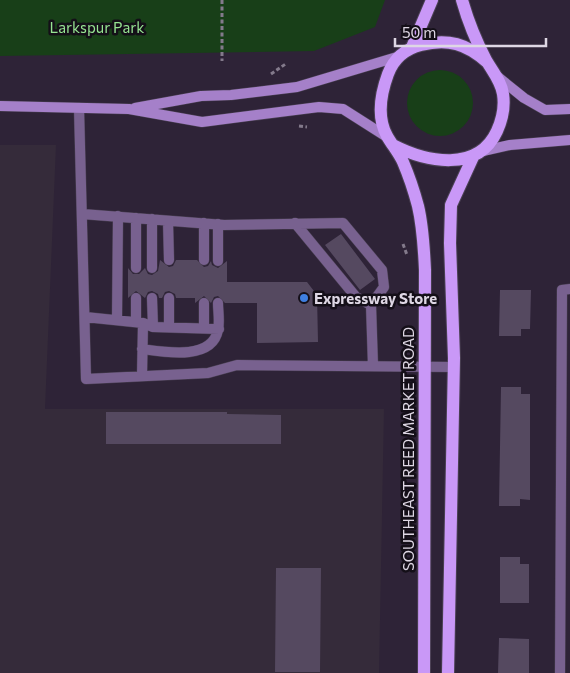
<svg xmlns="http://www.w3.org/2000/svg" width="570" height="673" viewBox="0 0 570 673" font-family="Commissioner,sans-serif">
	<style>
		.industrial { fill: #352b3a }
		.green { fill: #183f18 }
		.building { fill: #554960 }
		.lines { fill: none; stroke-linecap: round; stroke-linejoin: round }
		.lane-casing { stroke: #4a4053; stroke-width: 11 }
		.street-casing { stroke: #4a4053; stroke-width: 11 }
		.secondary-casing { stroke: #4a4053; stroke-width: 11 }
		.primary-casing { stroke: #4a4053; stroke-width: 14 }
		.path { stroke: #837a8b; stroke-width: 3; stroke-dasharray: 4 2.5; stroke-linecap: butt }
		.lane { stroke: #78618f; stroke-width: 10 }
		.street { stroke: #78618f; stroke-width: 10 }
		.secondary { stroke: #a580c9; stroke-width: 10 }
		.primary { stroke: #c998f7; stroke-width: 12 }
		.shop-dot { fill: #3f7fe0; stroke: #140f18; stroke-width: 2 }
		.labels { text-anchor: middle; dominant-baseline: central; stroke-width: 5; stroke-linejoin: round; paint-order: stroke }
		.park-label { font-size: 15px; fill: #96e492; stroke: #140f18 }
		.poi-label { font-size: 15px; font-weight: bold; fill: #ded7e4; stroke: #140f18; text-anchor: start }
		.street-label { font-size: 15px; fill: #ded7e4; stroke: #140f18 }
	</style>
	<rect width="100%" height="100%" fill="#2e2337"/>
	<!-- industrial -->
	<path class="industrial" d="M0,145H56L45,409H384L379,673H0Z"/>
	<!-- green -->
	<path class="green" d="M0,0H385L375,27L314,51L0,56Z
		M407 103a33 33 0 1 1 66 0a33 33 0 1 1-66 0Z"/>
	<!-- building -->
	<path class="building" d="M341,234L375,279L360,290L325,245Z
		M160,260L169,267L173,266L176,260H197L204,267L208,266L211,261L212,265L218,268L227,261V282H307L317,295L318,342L257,343V303H225L218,296L214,297L211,303L204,296L195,303V298H176L175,294L169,291L165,292L162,298H159L158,294L152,291L148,292L145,298L136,291L128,298V268L133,274H139L145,268L148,274L152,275L158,271Z
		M500,290H531L530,329H521V336H499Z
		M501,387H521V394H530V500L520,499V506H499Z
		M106,412H227V414L281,415V444H106Z
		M500,557H520V564H529V603H500Z
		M276,568H321L320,672H275Z
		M499,638L529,639V673H498Z"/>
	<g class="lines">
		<!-- lane casing -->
		<g class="lane-casing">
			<path id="lane" d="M79,108L86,379L208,373L237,365L454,367
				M82,214L224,225L343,223L382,270L384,287L371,305L373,366
				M152,219V268
				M168,221L169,260
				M204,223V260
				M295,223L356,297L371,305
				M218,224V261
				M136,268V218
				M136,298V322
				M152,298L153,327
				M169,298V327
				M85,317L143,323L153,327L219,329
				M117,320L118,216
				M204,328V303
				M142,349C164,352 212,361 218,330C220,322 218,311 218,303
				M142,376L143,323"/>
		</g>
		<!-- street casing -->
		<g class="street-casing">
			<path id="street" d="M560,673L562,290L570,289"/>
		</g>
		<!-- secondary casing -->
		<g class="secondary-casing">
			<path id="secondary" d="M498,77L524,98L545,110L570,109
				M0,106L129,109L202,122L319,107L343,109L387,137
				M135,108L201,96L231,95L297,87L397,57
				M483,151L510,145L570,140"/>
		</g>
		<!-- primary casing -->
		<g class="primary-casing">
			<path id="primary" d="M412,47L432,0
				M393,145C426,162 478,173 497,131C502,120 505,107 503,94C501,81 493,72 486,60C476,41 468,21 462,0
				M424,673L425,270C424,248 423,227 418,206C414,191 409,176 403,162C399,153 392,145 387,136C376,116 381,93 388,74C394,58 405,49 421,45C448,38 467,44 487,62
				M448,673L454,358L450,243L451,205L473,157"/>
		</g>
		<!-- path -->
		<path class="path" d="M222,0V61
			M271,74L287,63
			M299,126L307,127
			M403,244L407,255"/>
		<!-- lane -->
		<use href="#lane" class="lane"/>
		<!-- street -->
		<use href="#street" class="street"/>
		<!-- secondary -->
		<use href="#secondary" class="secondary"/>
		<!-- primary -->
		<use href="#primary" class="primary"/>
	</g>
	<!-- markers -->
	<circle class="shop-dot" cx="304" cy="298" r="5"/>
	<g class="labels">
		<!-- park labels -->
		<g class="park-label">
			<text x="97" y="27">Larkspur Park</text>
		</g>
		<!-- poi labels -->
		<g class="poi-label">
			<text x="314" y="298">Expressway Store</text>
		</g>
		<!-- street labels -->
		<g class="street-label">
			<text transform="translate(408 449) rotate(-90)">SOUTHEAST REED MARKET ROAD</text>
		</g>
	</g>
	<!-- scale -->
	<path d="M395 38v8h151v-8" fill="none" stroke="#ded7e4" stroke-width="2.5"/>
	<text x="402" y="38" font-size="15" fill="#ded7e4" stroke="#140f18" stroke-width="4" paint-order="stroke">50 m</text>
</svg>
